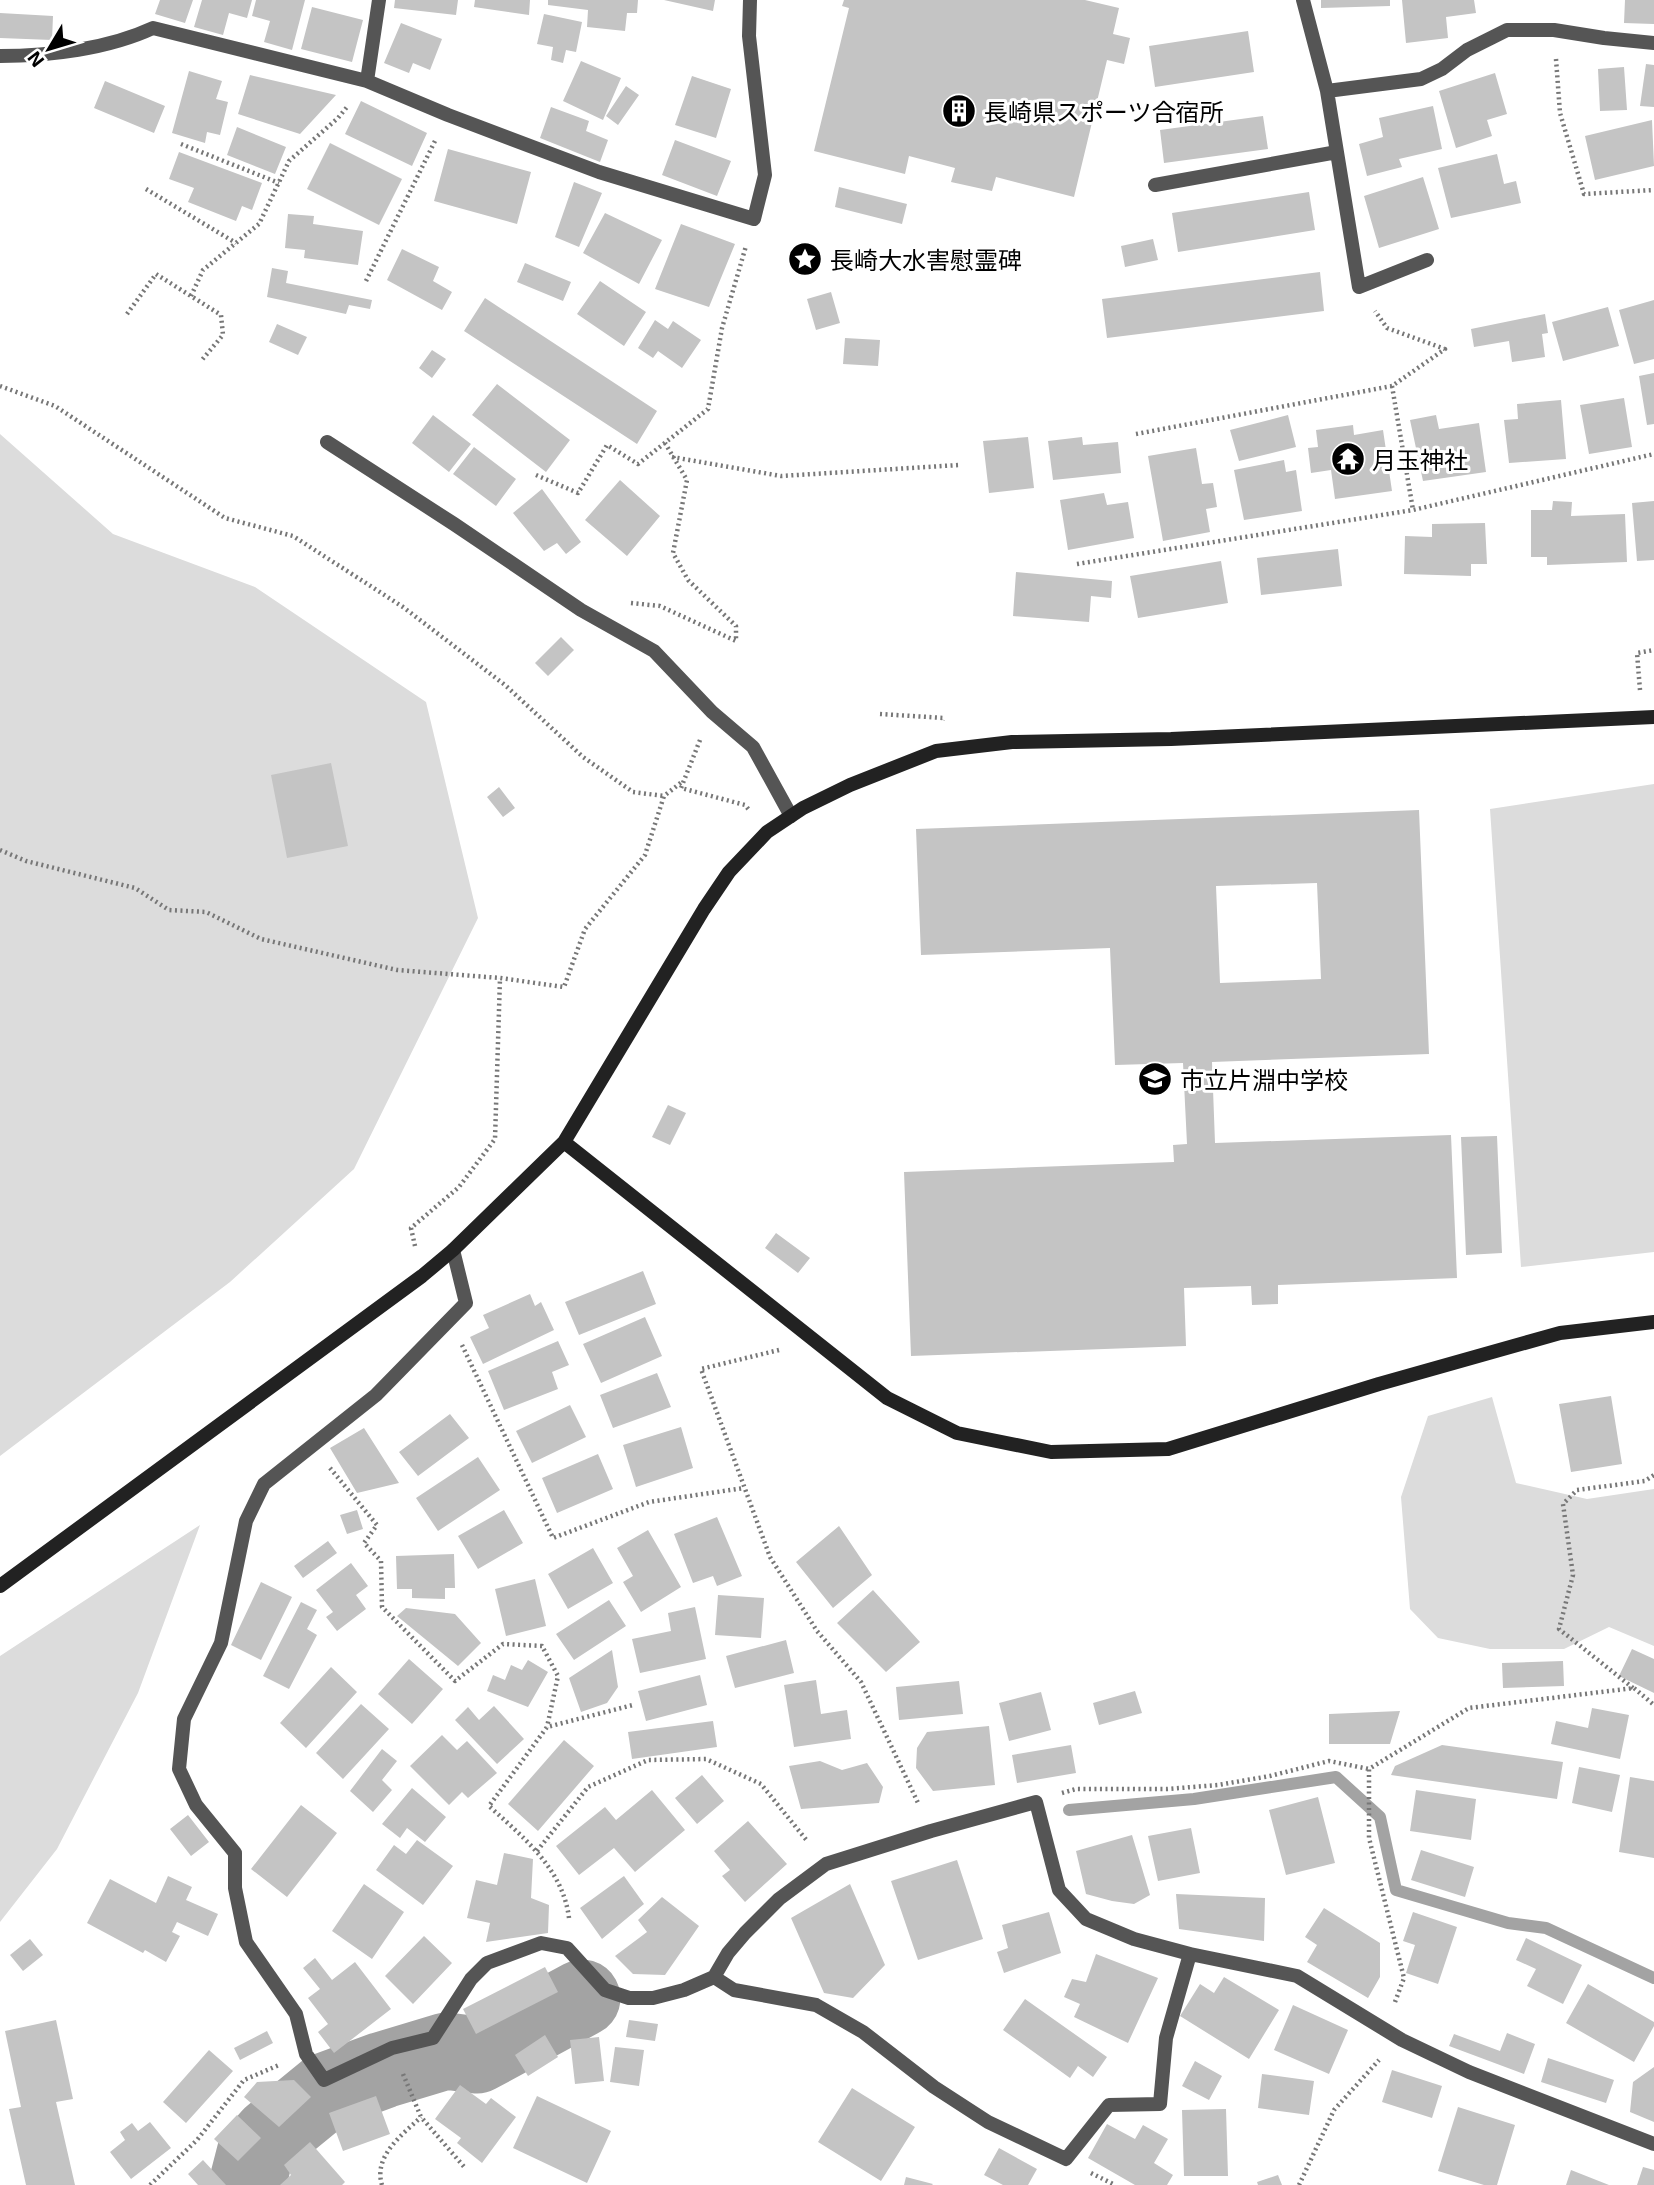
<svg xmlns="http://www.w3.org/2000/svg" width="1654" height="2185" viewBox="0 0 1654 2185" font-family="'Exo 2','Noto Sans JP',sans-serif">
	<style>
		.green { fill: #dcdcdc }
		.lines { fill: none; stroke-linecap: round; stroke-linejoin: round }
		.stream { stroke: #a3a3a3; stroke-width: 12 }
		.river { stroke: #a3a3a3; stroke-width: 77 }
		.building { fill: #c4c4c4; fill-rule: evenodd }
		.path { stroke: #777; stroke-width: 4.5; stroke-dasharray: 2 3.5; stroke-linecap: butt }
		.street { stroke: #555; stroke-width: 14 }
		.secondary { stroke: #222; stroke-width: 14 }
		.labels { text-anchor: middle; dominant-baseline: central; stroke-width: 6; stroke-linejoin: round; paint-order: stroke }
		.poi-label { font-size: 24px; fill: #000; stroke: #fff; text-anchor: start }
	</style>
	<rect width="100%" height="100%" fill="#fff"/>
	<!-- green -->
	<path class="green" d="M0,434L113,534L255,587L426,702L478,918L354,1169L230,1282L0,1456Z
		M1654,784V1252L1521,1267L1490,809Z
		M1492,1397L1516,1483L1587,1499L1654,1489V1646L1609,1627L1564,1649H1490L1438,1638L1410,1609L1401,1497L1428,1416Z
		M200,1525L138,1693L57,1849L0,1922V1656Z"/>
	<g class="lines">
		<!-- stream -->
		<path class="stream" d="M1069,1810L1194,1799L1336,1777L1380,1817L1396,1890L1508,1923L1546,1928L1654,1978"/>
		<!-- river -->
		<path class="river" d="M247,2185L255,2154L271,2136L326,2091L383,2070L446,2051L477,2055L582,1998"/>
	</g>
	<!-- building -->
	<path class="building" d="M160,0H193L185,23L155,14Z
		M202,0H252L247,18L229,13L223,35L194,27Z
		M256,0H305L292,50L264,42L270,21L252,16Z
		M395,0H458L456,15L394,8Z
		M475,0H530L529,15L474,7Z
		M548,0H638L637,13H627L625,31L587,27L588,10L548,5Z
		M664,0H715L713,11Z
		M844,0H1085L1119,8L1113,34L1130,38L1124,64L1107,60L1074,197L996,177L992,191L951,182L955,168L909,156L905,174L814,151L849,8L842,6Z
		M1321,0H1390V6L1321,8Z
		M1402,0H1474L1476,13L1446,17L1448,38L1406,43Z
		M1625,0H1654V24L1624,23Z
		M312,7L363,20L352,62L301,49Z
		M0,13L53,16L52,40L0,38Z
		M544,14L582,22L576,52L566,50L563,63L551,60L553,47L537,44Z
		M401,23L442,39L430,70L413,63L409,73L384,63Z
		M1248,31L1254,72L1155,87L1149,46Z
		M581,61L621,78L603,120L563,101Z
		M1646,64L1654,65V107L1640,106Z
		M1624,67L1627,110L1600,111L1598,69Z
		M189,71L222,81L216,99L228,102L220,135L207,132L205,143L172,133Z
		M1495,73L1507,114L1487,120L1492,136L1456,148L1439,91Z
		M250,75L336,95L300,134L238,114Z
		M692,76L731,89L716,138L675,125Z
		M105,81L165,106L154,133L94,108Z
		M626,86L639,95L618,125L606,116Z
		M361,101L427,133L412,166L345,134Z
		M1433,106L1442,149L1399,159L1402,167L1367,176L1359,144L1383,137L1379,118Z
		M551,107L589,121L586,131L608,140L600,162L540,138Z
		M1263,116L1268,149L1164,163L1160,130Z
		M1652,120L1654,166L1595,180L1585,136Z
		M237,127L286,147L275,174L227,155Z
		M675,140L731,161L717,196L662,175Z
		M330,143L402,179L379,225L307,189Z
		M448,149L531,172L517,224L434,201Z
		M179,152L262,183L252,210L242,206L236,221L188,202L194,188L169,179Z
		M1497,154L1504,184L1516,181L1521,203L1451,218L1438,168Z
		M1423,177L1439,229L1379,248L1364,196Z
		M574,182L602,193L579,247L555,237Z
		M839,187L907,204L902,224L835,207Z
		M1309,192L1315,230L1178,252L1172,213Z
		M605,213L662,240L639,284L583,253Z
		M288,214L314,216L313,224L363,231L358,265L304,258L305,250L285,248Z
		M681,224L735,244L709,307L655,289Z
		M1153,239L1158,260L1125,267L1121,246Z
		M402,249L439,267L433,281L452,292L442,310L387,280Z
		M525,263L571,282L563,301L517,282Z
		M272,268L288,271L286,283L372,300L370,309L349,305L346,314L267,297Z
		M1320,272L1324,311L1107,338L1102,299Z
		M600,281L646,312L624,346L577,314Z
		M831,292L840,323L816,330L807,299Z
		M485,298L657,411L637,444L464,331Z
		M1654,300V359L1634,364L1619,310Z
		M1608,307L1619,346L1563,361L1552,322Z
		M1545,314L1548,333L1542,334L1545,357L1512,362L1509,341L1474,347L1471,329Z
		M655,320L668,329L673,321L701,340L682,368L658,351L653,358L638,348Z
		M277,324L307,337L298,355L269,342Z
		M845,338L880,340L878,366L843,364Z
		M432,350L446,359L432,378L419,368Z
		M1654,373V424L1647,425L1639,376Z
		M497,384L570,440L546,472L472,415Z
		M1624,398L1632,447L1589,454L1580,405Z
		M1561,400L1566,459L1509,463L1504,420L1518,419L1517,404Z
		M433,415L471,444L449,472L412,443Z
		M1288,415L1296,447L1239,461L1230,430Z
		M1436,415L1439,429L1479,423L1486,472L1423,481L1410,420Z
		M1353,425L1354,435L1383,430L1392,491L1335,499L1331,470L1311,473L1308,448L1318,447L1316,430Z
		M1028,437L1034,488L989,493L983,441Z
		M1082,437L1083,445L1118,442L1121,473L1053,480L1048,441Z
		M474,447L516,479L496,506L453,474Z
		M1196,448L1202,484L1213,483L1217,507L1206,509L1210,532L1163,541L1148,456Z
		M1284,460L1286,472L1296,470L1302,511L1244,520L1234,470Z
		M620,480L660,516L627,556L585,520Z
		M542,489L581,542L566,554L557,543L544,551L513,513Z
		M1104,493L1107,505L1128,502L1134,538L1068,550L1060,500Z
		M1553,501L1572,502L1571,516L1625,514L1627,562L1547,565V557H1531V510H1552Z
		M1654,501V560L1637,561L1632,503Z
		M1485,523L1487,564H1471V576L1404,574L1405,536L1432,537V524Z
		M1338,549L1342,586L1261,595L1257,558Z
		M1221,561L1228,603L1138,618L1130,576Z
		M1016,572L1112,581L1111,598L1091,596L1089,622L1013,616Z
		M561,637L574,650L548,676L535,663Z
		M331,763L348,846L287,858L271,775Z
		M499,787L515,808L503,817L487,797Z
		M1419,810L1429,1054L1212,1062L1215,1143L1451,1135L1457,1278L1278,1285V1304L1252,1305L1251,1286L1184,1288L1186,1346L911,1356L904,1172L1174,1162L1173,1145L1187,1144L1183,1063L1115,1065L1110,948L921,955L916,829ZM1317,883L1321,979L1220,983L1216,886Z
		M668,1105L686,1113L670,1145L652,1137Z
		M1497,1136L1502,1253L1466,1255L1461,1137Z
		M776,1233L810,1258L798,1273L765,1248Z
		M643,1271L656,1304L579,1335L565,1302Z
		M530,1294L535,1306L541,1302L554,1330L483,1364L470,1337L489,1328L483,1315Z
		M645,1317L662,1356L601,1383L583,1344Z
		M558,1341L569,1365L552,1372L558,1389L504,1410L488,1371Z
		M657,1373L671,1407L613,1428L600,1395Z
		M1611,1396L1622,1464L1571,1472L1559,1404Z
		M570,1405L586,1437L532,1463L516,1431Z
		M450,1414L469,1438L418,1476L399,1452Z
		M681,1427L693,1468L636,1487L623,1445Z
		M364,1428L399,1483L357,1493L330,1448Z
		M598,1454L613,1489L557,1513L542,1478Z
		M478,1457L500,1490L438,1531L416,1498Z
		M357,1510L363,1529L347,1534L340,1515Z
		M504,1510L523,1543L478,1569L458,1536Z
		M717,1517L742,1576L717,1586L713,1576L693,1583L674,1534Z
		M839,1526L872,1575L833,1608L796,1562Z
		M648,1530L681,1587L641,1612L623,1582L633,1576L617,1548Z
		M328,1541L337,1553L303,1578L294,1566Z
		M593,1548L613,1583L568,1609L548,1574Z
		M454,1554L455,1588H445V1599L412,1598V1589H397L396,1556Z
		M351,1563L368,1586L356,1595L366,1609L337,1631L326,1617L333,1612L316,1590Z
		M535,1579L546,1626L506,1636L495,1589Z
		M261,1582L292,1597L261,1660L231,1645Z
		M873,1590L920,1642L886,1672L837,1623Z
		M718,1595L764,1598L761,1638L715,1635Z
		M609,1600L626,1626L574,1660L556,1634Z
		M301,1602L317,1610L307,1629L317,1635L289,1689L263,1676Z
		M695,1607L706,1659L640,1673L632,1639L671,1631L668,1613Z
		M406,1608L455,1614L481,1643L458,1666L397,1616Z
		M786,1640L794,1673L735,1688L726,1656Z
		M1632,1649L1654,1659V1693L1619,1676Z
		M612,1650L618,1687L607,1703L581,1712L569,1678Z
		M409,1659L443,1689L412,1724L378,1694Z
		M528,1660L548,1672L528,1707L487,1691L493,1675L505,1680L511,1665L522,1670Z
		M1563,1661L1564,1686L1503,1688L1502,1663Z
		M331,1667L357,1692L306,1748L280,1723Z
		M700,1675L707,1705L646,1721L638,1691Z
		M816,1680L821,1714L847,1710L851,1739L794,1747L784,1685Z
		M959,1681L963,1714L899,1720L896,1687Z
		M1135,1691L1142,1713L1099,1725L1093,1703Z
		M1041,1692L1051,1730L1009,1741L999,1703Z
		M361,1704L389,1729L343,1779L316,1753Z
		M494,1706L524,1739L497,1764L455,1720L468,1707L479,1720Z
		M1592,1708L1629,1715L1620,1759L1551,1744L1556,1721L1588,1728Z
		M1400,1711L1390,1744H1329V1714Z
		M713,1721L717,1747L632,1759L628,1732Z
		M989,1726L995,1785L933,1791L916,1768L917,1748L927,1732Z
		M442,1735L457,1750L467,1741L497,1773L468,1798L462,1792L449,1805L410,1766Z
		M564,1740L594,1766L538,1831L508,1804Z
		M1071,1745L1076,1773L1017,1783L1012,1755Z
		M1442,1745L1563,1762L1557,1799L1391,1775L1395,1766Z
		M382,1749L397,1761L382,1780L392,1790L373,1812L350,1791Z
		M820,1761L842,1770L867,1763L883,1787L879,1803L801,1809L789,1766Z
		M1579,1767L1620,1775L1612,1812L1572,1803Z
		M702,1775L724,1801L697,1824L675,1798Z
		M1630,1777L1654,1781V1858L1619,1852Z
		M412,1788L446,1817L425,1842L407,1828L400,1838L382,1824Z
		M652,1790L685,1830L635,1872L614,1848L579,1875L556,1846L605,1807L616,1820Z
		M1416,1790L1476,1799L1471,1840L1410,1831Z
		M1318,1797L1335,1863L1286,1875L1269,1810Z
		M301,1805L337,1833L287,1897L251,1869Z
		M188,1815L209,1842L191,1856L170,1829Z
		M748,1821L787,1864L745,1902L722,1876L730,1870L714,1851Z
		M1191,1828L1200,1873L1158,1881L1148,1836Z
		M1132,1835L1150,1895L1134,1904L1112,1901L1086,1894L1076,1851Z
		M417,1840L453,1866L423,1905L376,1870L394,1845L406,1854Z
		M1421,1850L1474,1867L1465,1897L1411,1880Z
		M504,1853L533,1859L531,1898L549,1905L548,1933L486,1942L490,1923L467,1918L476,1880L497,1885Z
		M957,1860L983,1939L918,1960L891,1881Z
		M168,1876L192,1887L186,1900L218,1914L208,1936L177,1922L172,1932L180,1936L166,1962L145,1950L143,1953L87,1923L110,1879L156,1903Z
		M624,1876L644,1904L602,1939L580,1908Z
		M364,1884L404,1912L372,1959L332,1931Z
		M850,1884L885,1965L853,1998L824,1993L791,1918Z
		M1176,1894L1265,1898L1264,1941L1179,1929Z
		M662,1897L699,1926L665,1975L633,1974L615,1956L647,1932L638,1920Z
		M1324,1908L1380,1943V1977L1368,1998L1307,1962L1317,1945L1305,1937Z
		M1049,1912L1061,1953L1004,1973L997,1952L1008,1948L1002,1925Z
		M1413,1912L1457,1927L1438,1984L1406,1973L1415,1945L1403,1941Z
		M424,1936L452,1963L413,2004L385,1976Z
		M1526,1938L1582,1965L1563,2004L1527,1986L1536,1969L1516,1960Z
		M30,1939L43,1955L23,1971L10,1955Z
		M1096,1954L1158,1978L1128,2043L1074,2017L1080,2004L1064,1997L1072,1979L1086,1982Z
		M315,1958L332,1980L355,1962L391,2009L334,2053L318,2032L328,2024L308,1998L320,1989L303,1968Z
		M545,1967L558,1992L476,2034L463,2009Z
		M1224,1977L1279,2010L1249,2059L1180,2016L1200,1984L1214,1993Z
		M1588,1984L1654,2022V2026L1634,2062L1566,2023Z
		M1025,1999L1107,2057L1093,2077L1078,2066L1070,2078L1003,2030Z
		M1293,2005L1348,2030L1329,2074L1274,2050Z
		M56,2020L73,2099L56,2102L75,2185H26L9,2109L21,2107L5,2031Z
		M629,2020L658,2024L655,2041L626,2037Z
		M267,2031L273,2043L240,2060L234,2048Z
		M1507,2033L1535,2044L1524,2074L1449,2046L1454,2034L1500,2051Z
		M545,2035L558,2057L528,2076L515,2055Z
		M599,2037L604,2081L575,2084L570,2040Z
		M615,2047L644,2050L639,2086L610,2082Z
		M209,2050L233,2071L186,2123L163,2102Z
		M1548,2058L1614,2080L1606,2103L1541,2082Z
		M1195,2061L1222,2076L1209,2100L1182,2086Z
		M1654,2067V2122L1630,2112L1633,2082Z
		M1392,2070L1442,2086L1432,2118L1382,2102Z
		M1262,2074L1314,2081L1309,2115L1258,2108Z
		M294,2080L311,2097L279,2127L244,2097L257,2082Z
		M460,2085L486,2104L491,2098L516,2117L482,2163L457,2143L461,2138L435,2119Z
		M852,2088L915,2127L881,2181L818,2142Z
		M376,2096L390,2134L343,2151L329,2113Z
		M537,2096L611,2131L587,2183L513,2148Z
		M1458,2107L1515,2125L1497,2185H1484L1438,2171Z
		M1226,2109L1228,2176H1184L1182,2110Z
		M237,2115L261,2138L238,2161L214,2139Z
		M150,2122L171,2148L131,2179L110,2152L125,2140L120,2132L132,2123L138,2131Z
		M1107,2124L1135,2139L1143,2125L1168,2139L1154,2163L1173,2175L1167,2185H1135L1088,2158Z
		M310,2142L345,2182L342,2185H280L291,2175L284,2165Z
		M999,2148L1037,2169L1028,2185H1003L984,2175Z
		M203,2160L226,2185H198L188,2174Z
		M1643,2167L1654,2170V2185H1637Z
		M1571,2170L1609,2185H1566Z
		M1278,2175L1282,2185H1258L1257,2182Z
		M906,2177L933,2184L932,2185H904Z"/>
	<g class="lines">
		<!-- path -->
		<path class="path" d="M1556,59L1560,113L1584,194L1654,190
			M181,144L279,183
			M146,189L236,243
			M366,281L435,141
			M191,296L203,270L259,224L289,161L338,118L347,107
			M127,314L156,274L221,315L223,335L201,361
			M0,386L55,406L225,518L293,536L403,607L505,685L583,757L633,792L664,796
			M1392,386L1413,510
			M1136,434L1392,386L1445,349L1387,328L1375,311
			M672,457L781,476L959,465
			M536,475L578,493L607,445L638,464L708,409L722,328L746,246
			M1077,564L1413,510L1654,454
			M631,603L660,606L736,641V626L688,580L673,553L687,480L665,443
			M1640,690L1637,653L1654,650
			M880,714L944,718L943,720
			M700,740L681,788L745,805L749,810
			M0,850L26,861L135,888L169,910L206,912L261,939L397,970L500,978L564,987L585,929L645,855L664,796L683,781
			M415,1246L411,1228L459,1187L495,1139L500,978
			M462,1345L553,1538L649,1502L744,1488
			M779,1350L701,1369L770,1557L817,1631L861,1682L919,1805
			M330,1468L377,1525L364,1543L381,1561L382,1607L455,1681L503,1644L542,1646L558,1676L547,1727
			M1633,1688L1559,1629L1573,1575L1563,1504L1577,1490L1645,1481L1654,1475
			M1062,1793L1076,1789H1167L1218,1785L1270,1776L1329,1761L1369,1769
			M537,1851L588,1787L648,1760L706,1759L761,1784L808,1842
			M569,1918C563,1869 524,1838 489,1806L547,1727L633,1705
			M1395,2002L1404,1978L1369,1838V1769L1469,1708L1634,1688L1654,1705
			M403,2074L421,2117L466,2169
			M1091,2173L1115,2185
			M150,2185L197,2140L244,2080L279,2065
			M382,2185C373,2156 402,2135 421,2117
			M1299,2185L1334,2110L1379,2060"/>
		<!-- street -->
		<path class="street" d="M1303,0L1327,91L1359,287L1427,260
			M0,56C49,56 108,49 153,28L367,81L448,115L599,172L754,219L765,175L749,36L750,0
			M367,81L379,0
			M1327,91L1421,79L1442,69L1467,50L1507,30H1554L1604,38L1654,43
			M1155,185L1337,152
			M327,442L454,524L581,610L654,651L712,712L753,747L791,816
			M453,1250L466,1303L376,1395L264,1484L246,1521L221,1643L184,1719L179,1769L196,1805L235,1853V1888L246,1942L296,2014L306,2054L324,2080L392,2048L433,2038L471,1979L487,1963L541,1943L567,1948L605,1990L629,1998H653L684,1990L714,1977L728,1953L745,1933L779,1899L826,1864L931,1831L1036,1802L1059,1890L1086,1919L1134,1939L1190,1954L1297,1976L1402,2040L1469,2072L1654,2144
			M714,1977L734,1990L816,2005L863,2032L934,2087L988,2122L1066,2159L1109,2105L1160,2104L1166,2038L1190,1954"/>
		<!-- secondary -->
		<path class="secondary" d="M564,1142L887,1398L957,1433L1051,1452L1168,1449L1379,1384L1560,1333L1654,1322
			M0,1586L422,1276L453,1250L564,1142L704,909L729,872L767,832L803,808L850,785L936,751L1012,742L1171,739L1654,717"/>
	</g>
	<!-- icons -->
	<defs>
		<g id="building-disc" transform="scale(1.75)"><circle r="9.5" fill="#000" stroke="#fff"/><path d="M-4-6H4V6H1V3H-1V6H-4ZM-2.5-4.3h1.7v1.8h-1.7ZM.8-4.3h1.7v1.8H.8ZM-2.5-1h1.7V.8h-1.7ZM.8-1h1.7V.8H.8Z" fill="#fff"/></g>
		<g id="sight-disc" transform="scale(1.75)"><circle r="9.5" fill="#000" stroke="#fff"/><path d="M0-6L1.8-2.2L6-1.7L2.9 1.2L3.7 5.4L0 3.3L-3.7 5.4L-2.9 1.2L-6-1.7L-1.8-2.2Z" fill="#fff"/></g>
		<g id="temple-disc" transform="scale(1.75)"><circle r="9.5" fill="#000" stroke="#fff"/><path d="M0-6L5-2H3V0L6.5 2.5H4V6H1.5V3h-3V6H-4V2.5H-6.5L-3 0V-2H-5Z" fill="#fff"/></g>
		<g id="school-disc" transform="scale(1.75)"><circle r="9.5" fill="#000" stroke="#fff"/><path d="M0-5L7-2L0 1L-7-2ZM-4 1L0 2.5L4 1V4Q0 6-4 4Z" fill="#fff"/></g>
	</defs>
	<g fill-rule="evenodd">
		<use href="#building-disc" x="959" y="111"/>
		<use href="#sight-disc" x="805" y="259"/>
		<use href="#temple-disc" x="1348" y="459"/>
		<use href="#school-disc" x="1155" y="1079"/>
	</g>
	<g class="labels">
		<!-- poi labels -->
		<g class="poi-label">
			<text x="984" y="111">長崎県スポーツ合宿所</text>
			<text x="830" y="259">長崎大水害慰霊碑</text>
			<text x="1372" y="459">月玉神社</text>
			<text x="1180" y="1079">市立片淵中学校</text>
		</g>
	</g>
	<!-- north arrow -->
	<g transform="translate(49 49) rotate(232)" stroke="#ffffff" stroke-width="5" paint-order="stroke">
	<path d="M0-5L12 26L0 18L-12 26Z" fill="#000000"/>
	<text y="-10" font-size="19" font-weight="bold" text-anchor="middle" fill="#000000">N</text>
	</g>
</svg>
